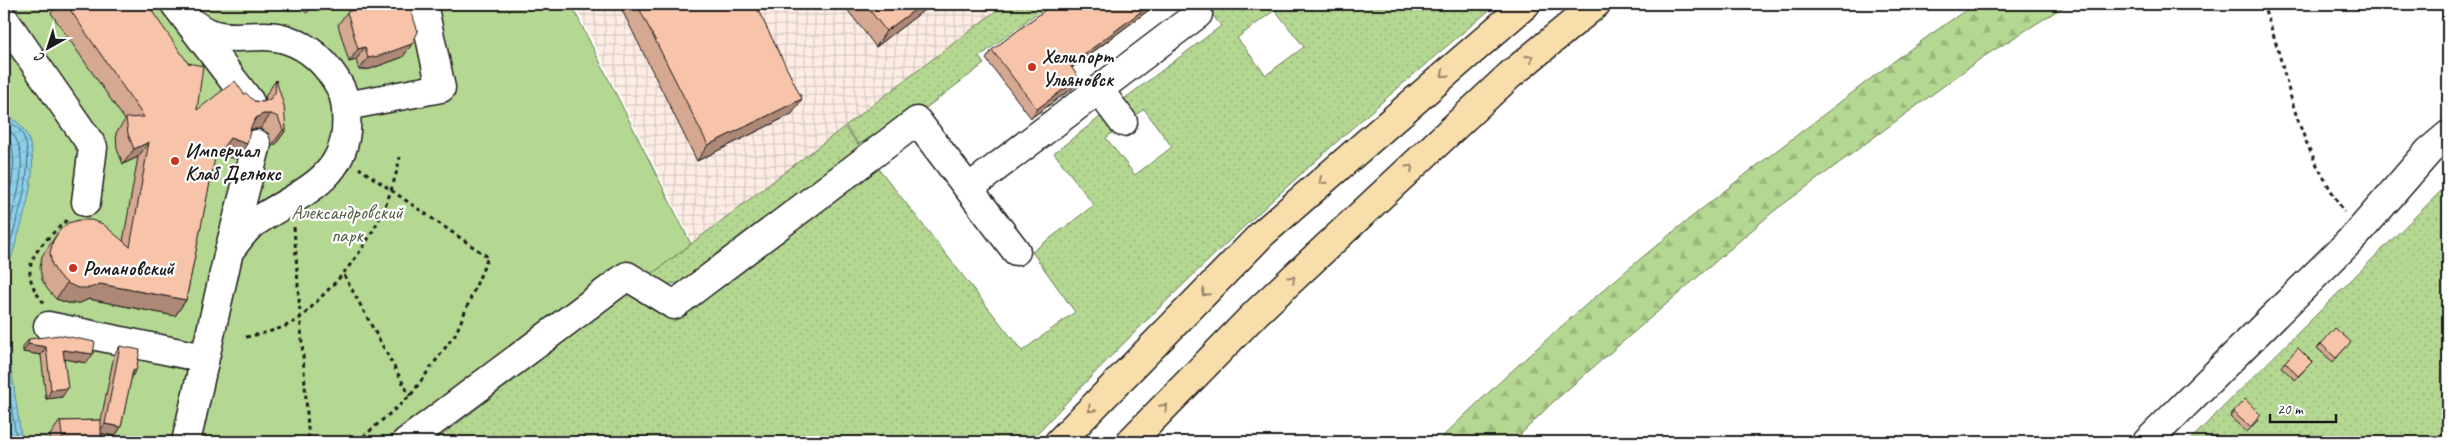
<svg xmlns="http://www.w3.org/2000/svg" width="2452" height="446" viewBox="0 0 2452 446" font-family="Caveat,sans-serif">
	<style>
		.industrial { fill: url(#industrial-grid) }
		.grass { fill: url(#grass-dots); stroke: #687a56; fill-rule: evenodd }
		.forest { fill: url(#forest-firs); stroke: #687a56 }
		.park { fill: #b4d791; stroke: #687a56 }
		.water { fill: url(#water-waves); stroke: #5e8898 }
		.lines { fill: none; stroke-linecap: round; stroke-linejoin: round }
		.shore { stroke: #48646f; stroke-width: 1 }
		.minor-casing { stroke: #1c1c1c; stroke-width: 31 }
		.highway-casing { stroke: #1c1c1c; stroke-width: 31 }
		.path { stroke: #1c1c1c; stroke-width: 3; stroke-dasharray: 4 4; stroke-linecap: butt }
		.minor { stroke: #fff; stroke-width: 28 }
		.highway { stroke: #f8deab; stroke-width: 28 }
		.wall { fill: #d4a891; stroke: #1c1c1c }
		.shaded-wall { fill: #ad8876; stroke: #1c1c1c }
		.building { fill: #f7c3a9; stroke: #1c1c1c }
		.oneway { stroke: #95876b }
		.poi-dot { fill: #c8321e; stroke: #fff; stroke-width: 2 }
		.labels { text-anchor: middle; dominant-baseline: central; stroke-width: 4.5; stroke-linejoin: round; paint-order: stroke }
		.poi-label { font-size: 20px; font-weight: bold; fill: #1c1c1c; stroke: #fff; text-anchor: start }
		.park-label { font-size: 20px; fill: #515d45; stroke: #fff }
	</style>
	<defs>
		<pattern id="industrial-grid" width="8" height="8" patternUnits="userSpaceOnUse" patternTransform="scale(1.25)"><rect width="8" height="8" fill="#fdede5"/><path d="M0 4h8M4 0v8" fill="none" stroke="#d8cbc4"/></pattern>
		<pattern id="grass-dots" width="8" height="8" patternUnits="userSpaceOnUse" patternTransform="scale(1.25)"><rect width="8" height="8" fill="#b4d791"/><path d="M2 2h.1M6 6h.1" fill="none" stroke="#9ab87c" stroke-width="1.8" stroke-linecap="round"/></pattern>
		<pattern id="forest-firs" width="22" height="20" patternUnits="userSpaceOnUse" patternTransform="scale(1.25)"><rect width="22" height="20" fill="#b4d791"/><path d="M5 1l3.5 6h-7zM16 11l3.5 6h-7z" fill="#9ab87c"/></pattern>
		<pattern id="water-waves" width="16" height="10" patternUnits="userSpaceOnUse" patternTransform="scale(1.25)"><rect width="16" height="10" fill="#8ad0eb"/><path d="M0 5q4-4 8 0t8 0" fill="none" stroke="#76b2c9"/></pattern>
	</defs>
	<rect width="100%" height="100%" fill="#fff"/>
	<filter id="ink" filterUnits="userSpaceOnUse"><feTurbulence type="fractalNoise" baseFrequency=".02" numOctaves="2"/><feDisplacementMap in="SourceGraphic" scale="10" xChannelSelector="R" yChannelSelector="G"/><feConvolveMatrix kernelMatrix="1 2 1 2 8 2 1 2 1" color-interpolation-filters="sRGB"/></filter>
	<g filter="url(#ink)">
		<!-- industrial -->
		<path class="industrial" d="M574,4H1005L693,243Z"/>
		<!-- grass -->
		<path class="grass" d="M1005,4H1049L979,57L984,64L910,120L894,125L859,144L845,126Z
			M1204,4H1497C1333,140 1174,286 1029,442H433L627,294L669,320L876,165L1022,351L1075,312L1032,252L1094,205L1054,153L1104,114L1116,130L1106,138L1135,175L1172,147L1144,109L1132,118L1120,102L1221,26ZM1275,10L1304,47L1266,75L1237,38Z
			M844,127L861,148L686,281C671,286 659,284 644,280Z
			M2448,184V442H2188Z"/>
		<!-- forest -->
		<path class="forest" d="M1975,4H2068L1983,57L1774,211L1552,403L1513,442H1437C1552,329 1676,226 1805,129C1861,86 1916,43 1975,4Z"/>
		<!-- park -->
		<path class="park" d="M4,4H571L691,244L430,442H4Z"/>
		<!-- water -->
		<path class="water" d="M4,113C65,142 10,241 4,289Z
			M4,321L22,442H4Z"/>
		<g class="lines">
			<!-- shore -->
			<path class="shore" d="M4,118C9,122 16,125 20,130C41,159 13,231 4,262
				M4,126C38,147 13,210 4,241
				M4,135C23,147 9,197 4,215
				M4,361L17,442"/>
			<!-- minor casing -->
			<g class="minor-casing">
				<path id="minor" d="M175,4L250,102
					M4,19L93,147L86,202
					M187,19C196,26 205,33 216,35C240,41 265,31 288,40C312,48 328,65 340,87C347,100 347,116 346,131C341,185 288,198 251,225C243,232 236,243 229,251
					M1099,90L1123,122
					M346,106L441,88L423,4
					M969,188L1198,14
					M48,326L204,358
					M186,442L229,251L257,144
					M406,442L627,276L674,305L917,121L1016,251
					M2147,442L2357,234L2429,151L2448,135"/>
			</g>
			<!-- highway casing -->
			<g class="highway-casing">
				<path id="highway" d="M1059,442L1263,233L1526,4
					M1130,442L1256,313L1510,75L1596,4"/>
			</g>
			<!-- path -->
			<path class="path" d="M43,4L47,9L56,4
				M2262,4C2278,40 2284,79 2297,117C2309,154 2324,179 2344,212
				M294,227L309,442
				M344,275L410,396
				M44,303C11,265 43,243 69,218
				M246,337C265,333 285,329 300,318C308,312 315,303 322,296C362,257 389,212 400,157
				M357,442L410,396L456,333L488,257L359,168"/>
			<!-- minor -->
			<use href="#minor" class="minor"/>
			<!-- highway -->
			<use href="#highway" class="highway"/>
		</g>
		<!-- wall -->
		<path class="wall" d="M58,4H147L197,110L244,94L254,101L263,102L265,101L266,95L276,80L286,130L275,145H272L268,133L260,129H252L250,131L237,159L219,154L214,160L186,300L175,316L89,299L80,303H68L56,299L48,290L42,280L40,268L42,256L59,231L123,242L138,157L123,164L117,149L116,133L125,120L51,13Z
			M293,4H314L307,13Z
			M314,4H325L321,9Z
			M619,4H755L792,114L697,161Z
			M843,4H932L876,47Z
			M1053,4H1157L1072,68L1073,88L1031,118L986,59L992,50Z
			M347,12L403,57L370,69L359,70L356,60L349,62L338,25Z
			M29,339L87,363L64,359L62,397L46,399L41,355L23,352V347Z
			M2321,344L2347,346L2333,362L2317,348Z
			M120,346L131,378L121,427L115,436L101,434V442H51L50,435L60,421L101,420L114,355Z
			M2285,362H2312L2308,366L2295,380L2281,367Z
			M2233,412L2258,420L2247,432L2230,417Z"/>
		<!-- shaded-wall -->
		<path class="shaded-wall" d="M923,4H932L876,47L886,31Z
			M1151,4H1157L1063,74L1070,65Z
			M412,44L403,57L370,69L359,70L368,58Z
			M365,47L356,60L349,62L358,49Z
			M1079,78L1073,88L1031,118L1037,109Z
			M802,99L792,114L697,161L708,145Z
			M263,114H271L260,129H252L246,133L256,118Z
			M283,130H286L275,145H272Z
			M230,138L247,144L237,159L219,154L204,173Z
			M149,142L138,157L123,164L134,149Z
			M67,283L100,284L186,300L175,316L89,299L80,303H68L56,299Z
			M28,344L46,347L41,355L23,352Z
			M63,350L93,354L87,363L58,358Z
			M133,370L136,371L129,380Z
			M68,388L62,397L46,399L51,390Z
			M105,424L121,427L115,436L98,433Z"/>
		<!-- building -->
		<path class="building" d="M66,4H147L188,63L203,66L197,110L235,81L244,94L246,93L254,101L263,102L270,99L275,93L276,80L284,106L286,130H283L278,117L271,114H263L256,118L251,127L247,144L230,138L215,158L186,300L100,284L90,288H78L67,283L58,275L52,265L50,253L53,241L59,231L68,223L79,220H91L103,224L130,247L149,142L134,149L128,134L126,118L144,117Z
			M374,4H409L418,32L412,44L379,56L368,58L365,47L358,49L347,12Z
			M637,4H755L802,99L708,145Z
			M865,4H923L886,31Z
			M1053,4H1151L1070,65L1079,78L1037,109L992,50Z
			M2335,328L2351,342L2336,358L2321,344Z
			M60,335L95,342L93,354L63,350L68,388L51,390L46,347L28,344L29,339Z
			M120,346L140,350L136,371L133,370L121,427L105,424Z
			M2298,348L2312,362L2298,376L2285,362Z
			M2245,399L2261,415L2250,427L2233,412Z
			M101,420V442H63L60,421Z"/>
		<!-- one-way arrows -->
		<defs><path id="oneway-chevron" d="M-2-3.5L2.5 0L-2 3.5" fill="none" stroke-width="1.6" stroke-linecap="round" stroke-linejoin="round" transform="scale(1.25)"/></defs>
		<g class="oneway">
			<use href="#oneway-chevron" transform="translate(1530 58) rotate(-40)"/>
			<use href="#oneway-chevron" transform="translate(1444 74) rotate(139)"/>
			<use href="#oneway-chevron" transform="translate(1410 168) rotate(-43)"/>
			<use href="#oneway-chevron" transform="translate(1322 181) rotate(139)"/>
			<use href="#oneway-chevron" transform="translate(1292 279) rotate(-43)"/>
			<use href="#oneway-chevron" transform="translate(1205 293) rotate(134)"/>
			<use href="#oneway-chevron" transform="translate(1164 407) rotate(-46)"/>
			<use href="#oneway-chevron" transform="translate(1091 409) rotate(134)"/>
		</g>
	</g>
	<!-- markers -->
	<g class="poi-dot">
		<circle cx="1032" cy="67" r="5"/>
		<circle cx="175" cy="161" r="5"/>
		<circle cx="73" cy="268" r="5"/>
	</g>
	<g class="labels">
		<!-- poi labels -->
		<g class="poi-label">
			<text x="1042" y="56">Хелипорт<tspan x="1042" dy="23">Ульяновск</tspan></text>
			<text x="185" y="150">Империал<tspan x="185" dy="23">Клаб Делюкс</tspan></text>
			<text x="83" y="268">Романовский</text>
		</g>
		<!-- park labels -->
		<g class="park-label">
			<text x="347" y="212">Александровский<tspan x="347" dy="23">парк</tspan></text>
		</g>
	</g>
	<!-- margin -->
	<rect width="2452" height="446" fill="none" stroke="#fff" stroke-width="20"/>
	<rect x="10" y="10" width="2432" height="426" fill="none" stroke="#1c1c1c" stroke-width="2" filter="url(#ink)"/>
	<!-- north arrow -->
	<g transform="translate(48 48) rotate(219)" stroke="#ffffff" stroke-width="4" paint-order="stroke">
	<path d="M0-4L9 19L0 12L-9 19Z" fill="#1c1c1c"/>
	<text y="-8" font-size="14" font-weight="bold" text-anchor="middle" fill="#1c1c1c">С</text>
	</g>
	<!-- scale -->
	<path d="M2270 414v8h66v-8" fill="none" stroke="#1c1c1c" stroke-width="2.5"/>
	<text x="2277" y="414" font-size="15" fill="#1c1c1c" stroke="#ffffff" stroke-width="4" paint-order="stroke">20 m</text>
</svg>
